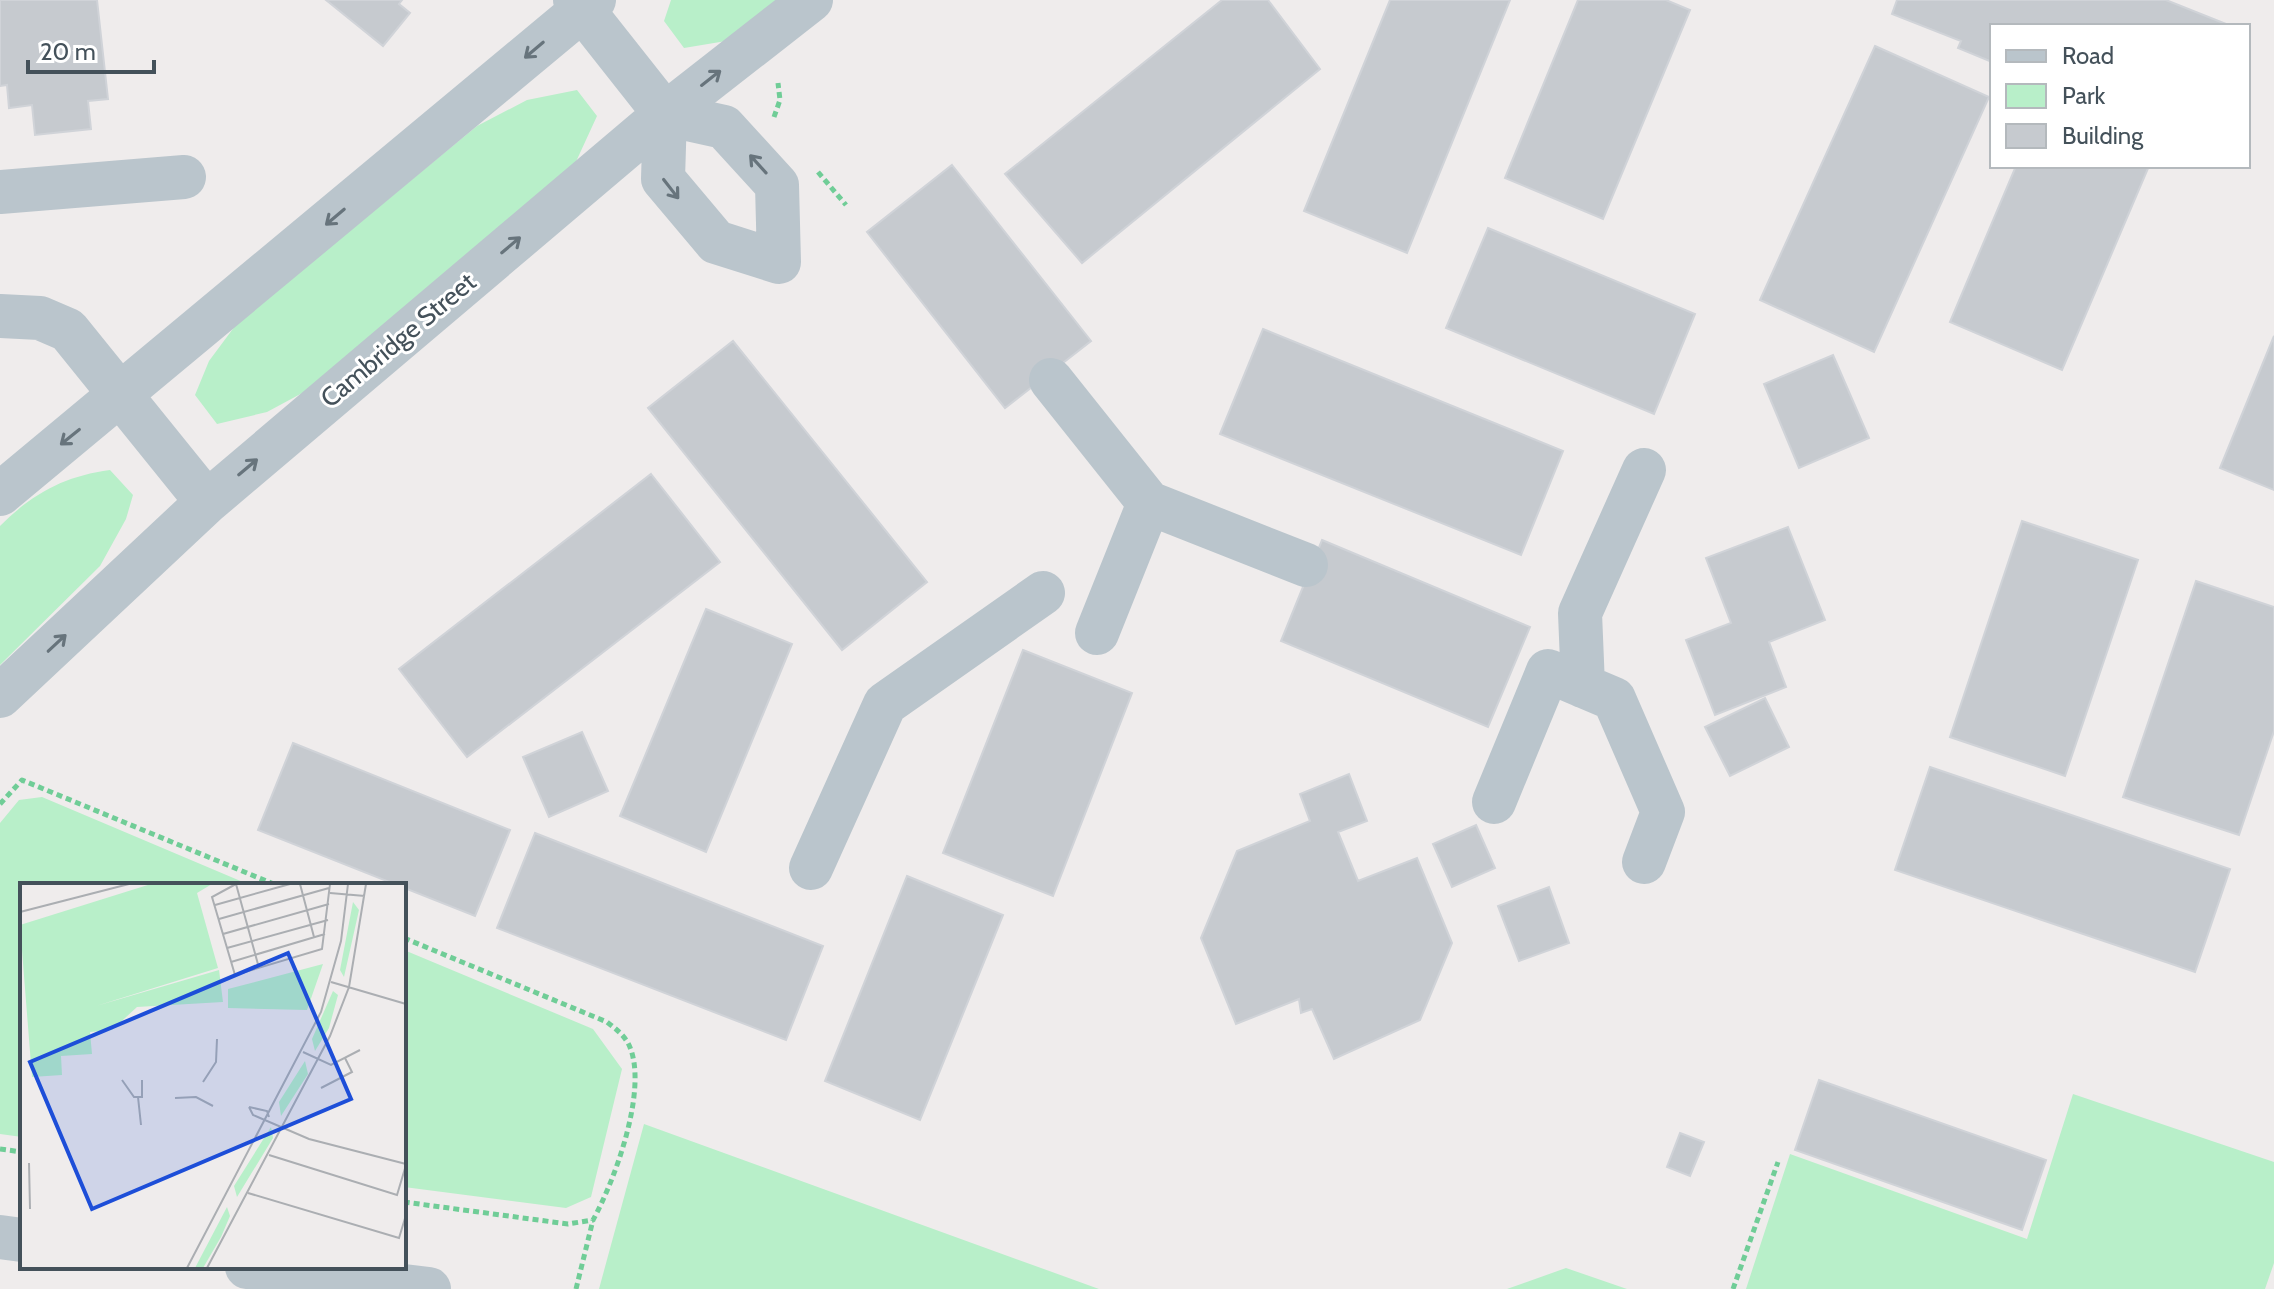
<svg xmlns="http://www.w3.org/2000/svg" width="2274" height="1289" viewBox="0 0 2274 1289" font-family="Cabin,sans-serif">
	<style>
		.green { fill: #b8efc9 }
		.building { fill: #c6cacf; stroke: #d0d3d8; stroke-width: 2 }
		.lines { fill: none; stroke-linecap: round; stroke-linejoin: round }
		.path { stroke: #70cd97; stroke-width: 5; stroke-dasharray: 6 4; stroke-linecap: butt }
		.minor { stroke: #bac5cc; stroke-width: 44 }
		.oneway { stroke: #67747c }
		.labels { text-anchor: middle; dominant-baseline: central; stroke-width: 6; stroke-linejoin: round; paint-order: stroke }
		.street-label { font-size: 26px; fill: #44515a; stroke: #fff }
		.inset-road { fill: none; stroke: #abaeb2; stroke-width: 2 }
		.view { fill: #1d4ed8; fill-opacity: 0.15; stroke: #1d4ed8; stroke-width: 4 }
		.inset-edge { fill: none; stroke: #44515a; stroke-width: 4 }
	</style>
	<rect width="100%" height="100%" fill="#efecec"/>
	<!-- green -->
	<path class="green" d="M671,0H795L726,41L684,48L664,21Z
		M577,90L597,116L574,166L306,391L267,412L217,424L195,395L209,361L238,322L477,126L527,100Z
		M110,470L133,495L126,519L100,566L0,665V526C33,493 65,476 110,470Z
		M42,797L250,885H22V1137L0,1134V823L19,800Z
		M404,950L593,1029L622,1069L591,1197L566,1208L404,1187Z
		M2073,1094L2274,1162V1263L2265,1289H1746L1790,1154L2027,1239Z
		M644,1124L1099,1289H599Z
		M1566,1268L1627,1289H1507Z"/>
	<!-- building -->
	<path class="building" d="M0,0H97L108,99L88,101L91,129L35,135L32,105L9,108L7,85L0,86Z
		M326,0H402L399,4L410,13L383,46Z
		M1222,0H1268L1320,69L1082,263L1005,174Z
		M1390,0H1510L1407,253L1304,211Z
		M1578,0H1666L1690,10L1603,219L1505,178Z
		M1897,0H2166L2231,26H1992V62L1958,48L1961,41L1892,14Z
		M1875,46L1989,97L1874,352L1760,300Z
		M952,165L1091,341L1005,408L867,232Z
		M2016,166H2149L2062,370L1950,322Z
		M1488,228L1695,314L1654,414L1446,328Z
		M1263,329L1563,451L1521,555L1220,434Z
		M2274,336V490L2220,468Z
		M733,341L927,582L842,650L648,408Z
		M1833,355L1869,438L1799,468L1764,384Z
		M651,474L720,562L467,757L399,669Z
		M2022,521L2138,560L2065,776L1950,737Z
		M1788,527L1825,620L1769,642L1786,687L1715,715L1686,640L1731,623L1706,558Z
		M1322,540L1530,627L1488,727L1281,641Z
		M2196,581L2274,607V731L2239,835L2123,797Z
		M706,609L792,644L706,852L620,816Z
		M1023,650L1132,693L1053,896L943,853Z
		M1765,698L1789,747L1730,776L1705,727Z
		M582,732L608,791L549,817L523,757Z
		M293,743L510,830L475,916L258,830Z
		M1930,767L2230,869L2195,972L1895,870Z
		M1349,774L1367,821L1338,832L1358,881L1417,858L1452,943L1420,1020L1334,1059L1312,1009L1301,1013L1299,999L1236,1024L1201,938L1237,851L1310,821L1300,794Z
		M1476,825L1495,868L1452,887L1433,844Z
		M535,833L823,946L786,1040L497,928Z
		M907,876L1003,915L920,1120L825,1081Z
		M1549,887L1569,943L1519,961L1498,906Z
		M1819,1080L2046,1160L2022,1230L1795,1150Z
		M1680,1133L1704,1142L1690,1176L1667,1167Z"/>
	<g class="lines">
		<!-- path -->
		<path class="path" d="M774,117L780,100L778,83
			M818,172L846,205
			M0,804L22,780L276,885
			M404,938L607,1022C616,1029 624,1035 629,1045C649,1088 615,1180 593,1220L568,1224L404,1202
			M0,1149L22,1152
			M576,1289L593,1220
			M1733,1289L1778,1162"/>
		<!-- minor -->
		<path class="minor" d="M575,0L665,114L724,127L777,185L779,262L716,242L663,179L665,114
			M0,192L184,177
			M0,316L40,318L68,330L207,502
			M1051,380L1149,503L1306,565
			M0,494L594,0
			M1097,633L1149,503
			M1583,686L1580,613L1644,470
			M0,696L207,502L665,114L811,0
			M1494,802L1548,671L1614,699L1663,812L1644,862
			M811,868L885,704L1043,593
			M0,1237L22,1240
			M247,1267L429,1289"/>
	</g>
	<!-- one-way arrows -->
	<defs><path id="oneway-shaft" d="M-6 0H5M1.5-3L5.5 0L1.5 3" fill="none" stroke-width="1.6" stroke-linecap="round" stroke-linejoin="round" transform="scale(2)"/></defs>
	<g class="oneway">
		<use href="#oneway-shaft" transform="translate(534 50) rotate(140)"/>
		<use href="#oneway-shaft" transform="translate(711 78) rotate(-38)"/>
		<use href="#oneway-shaft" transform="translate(758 164) rotate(-132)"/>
		<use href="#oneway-shaft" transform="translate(671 189) rotate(52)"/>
		<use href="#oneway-shaft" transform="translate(335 217) rotate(140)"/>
		<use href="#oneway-shaft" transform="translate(511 245) rotate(-40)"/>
		<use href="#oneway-shaft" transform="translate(70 437) rotate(141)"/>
		<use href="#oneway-shaft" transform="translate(248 467) rotate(-40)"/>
		<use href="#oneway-shaft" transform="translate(57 643) rotate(-43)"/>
	</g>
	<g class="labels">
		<!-- street labels -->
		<g class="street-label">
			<text transform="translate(398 340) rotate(-40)">Cambridge Street</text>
		</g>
	</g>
	<!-- overview -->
	<g transform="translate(20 883)">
		<rect width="386" height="386" fill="#efecec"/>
		<path d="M131,1H192L177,10L198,85L76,123L199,87L203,119L117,124L92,147L70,149L72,171L41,173L42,192L12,194L0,42ZM333,19L339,27L324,94L320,87ZM303,81L287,127L208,125V106ZM313,108L318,112L309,145L295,168L292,156ZM285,178L288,191L261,233L259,219ZM251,244L253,255L217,314L214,303ZM207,324L210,333L201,354L183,385H175Z" fill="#b8efc9"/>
		<path class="inset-road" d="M216,1L192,14L215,92L302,66L310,1M216,1L239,85M280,1L294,54M310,10L345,13M195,22L270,1M0,29L109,1M199,36L309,5M203,51L309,21M207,65L308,37M211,79L305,51M311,99L386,121M0,133V186M283,169L311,182L340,167M102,197L114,214H122V197M183,199L196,179L197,156M301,205L332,189L325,175M118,214L121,242M155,215L176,214L193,223M229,224L233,232L289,256L386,281M229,224L247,228L249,234M249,272L377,312L386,282M9,280L10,326M228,310L379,355L386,332M167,385L301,129L321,58L328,1M187,385L310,153L329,104L346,1"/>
		<path class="view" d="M268,70L331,216L72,326L10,179Z"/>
		<rect width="386" height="386" class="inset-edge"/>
	</g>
	<!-- legend -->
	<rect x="1990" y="24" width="260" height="144" fill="#ffffff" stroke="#b4b9bd" stroke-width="2"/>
	<rect x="2006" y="50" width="40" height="12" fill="#bac5cc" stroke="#b4b9bd" stroke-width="2"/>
	<text x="2062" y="64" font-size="24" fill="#44515a">Road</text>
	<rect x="2006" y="84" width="40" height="24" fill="#b8efc9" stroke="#b4b9bd" stroke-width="2"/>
	<text x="2062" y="104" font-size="24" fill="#44515a">Park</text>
	<rect x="2006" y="124" width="40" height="24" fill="#c6cacf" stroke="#b4b9bd" stroke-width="2"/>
	<text x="2062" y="144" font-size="24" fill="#44515a">Building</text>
	<!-- scale -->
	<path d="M28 60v12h126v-12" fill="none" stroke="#44515a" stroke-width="4"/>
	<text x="40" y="60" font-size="24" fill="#44515a" stroke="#ffffff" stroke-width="6" paint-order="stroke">20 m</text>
</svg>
